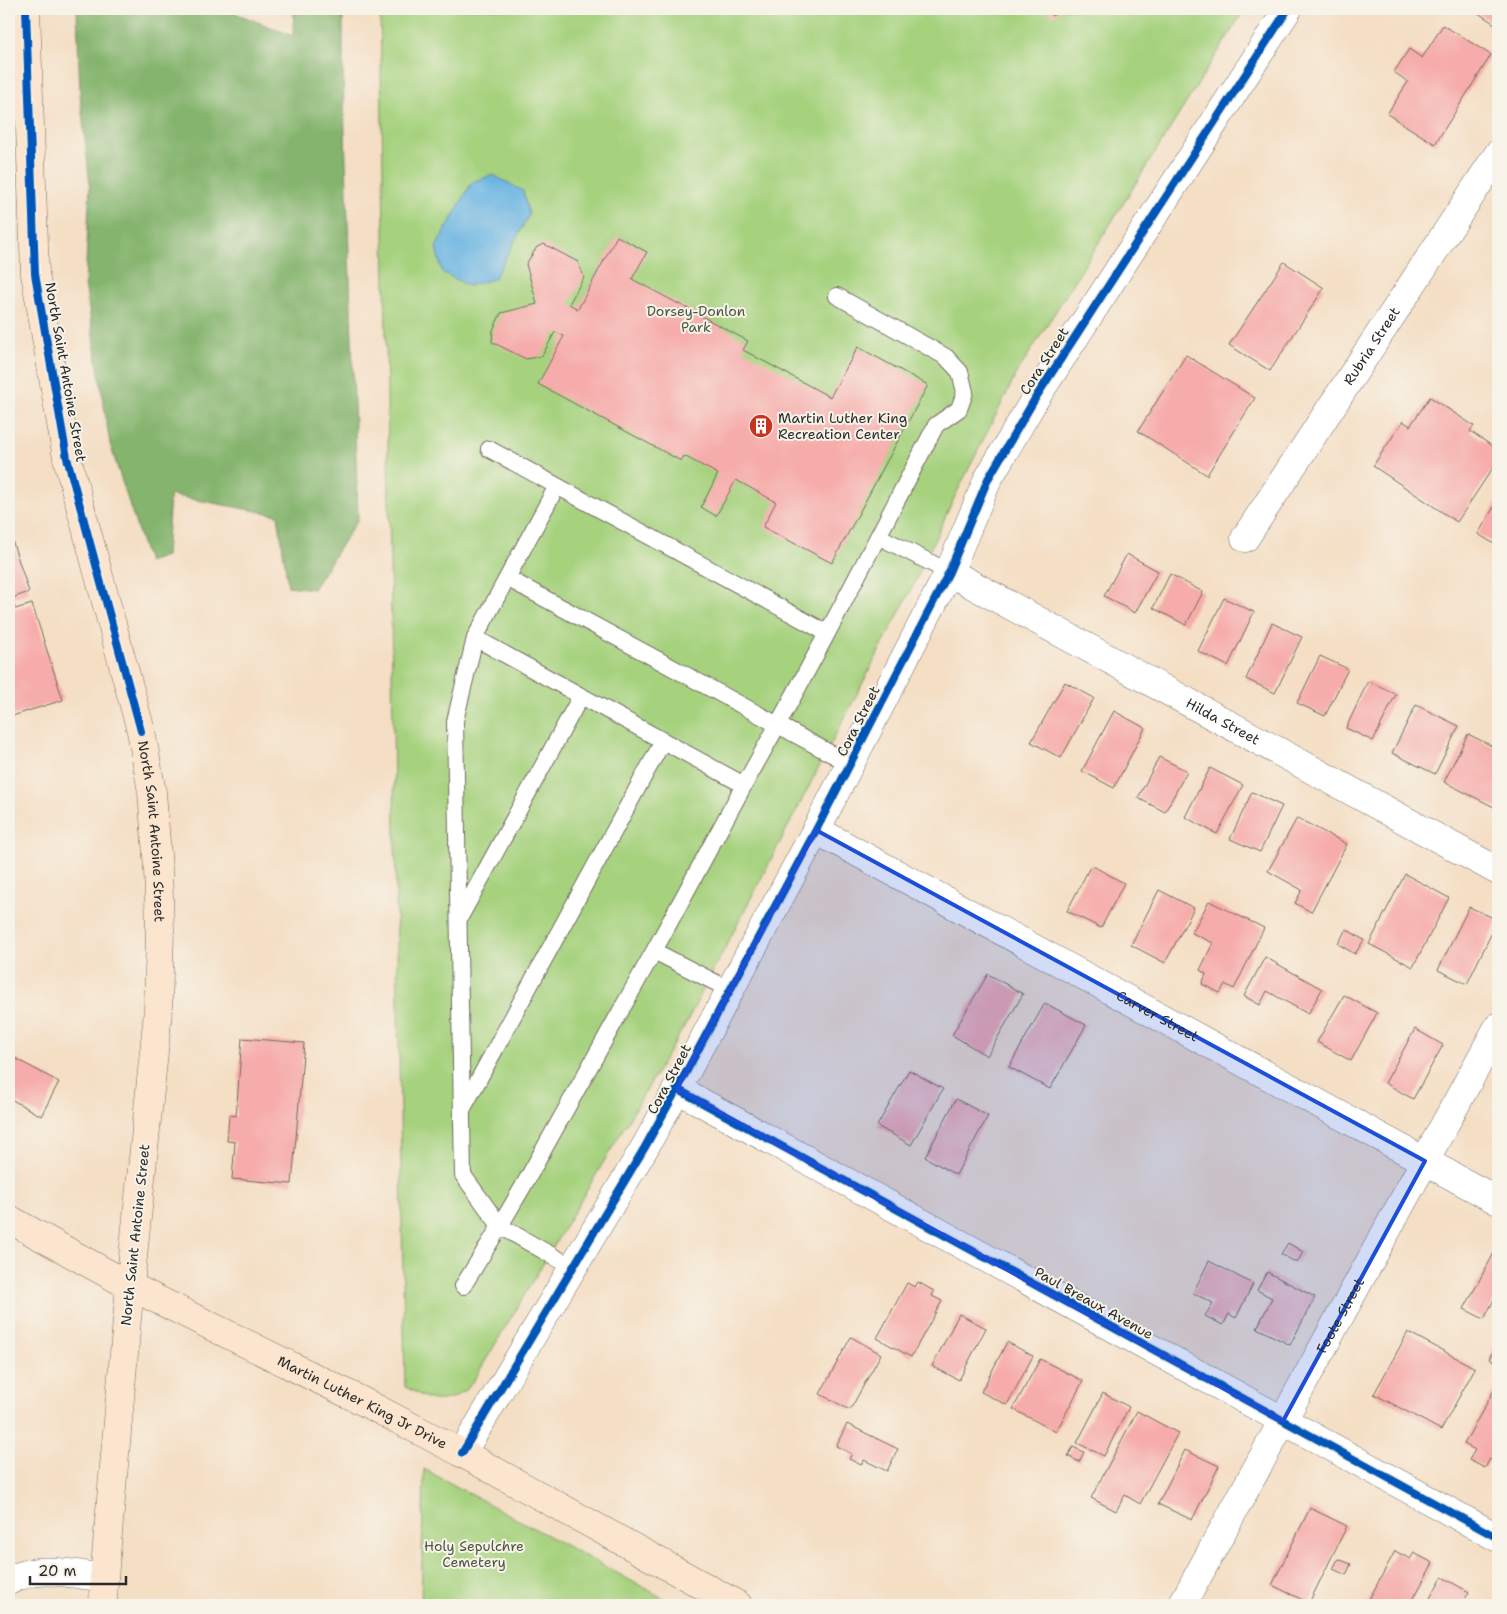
<svg xmlns="http://www.w3.org/2000/svg" width="1507" height="1614" viewBox="0 0 1507 1614" font-family="'Shantell Sans',sans-serif">
	<style>
		.green { fill: #a6d27e; stroke: #687e54 }
		.forest { fill: #84b46d; stroke: #58704c }
		.water { fill: #6bb5e3; stroke: #4b7087 }
		.building { fill: #f6acaa }
		.lines { fill: none; stroke-linecap: round; stroke-linejoin: round }
		.lane-casing { stroke: #716a61; stroke-width: 18 }
		.street-casing { stroke: #716a61; stroke-width: 29 }
		.secondary-casing { stroke: #716a61; stroke-width: 29 }
		.lane { stroke: #fff; stroke-width: 16 }
		.street { stroke: #fff; stroke-width: 28 }
		.secondary { stroke: #fbe5cf; stroke-width: 28 }
		.cycleway-casing { stroke: #f7f3e8; stroke-width: 11 }
		.cycleway { stroke: #0057b8; stroke-width: 8 }
		.marked { fill: #1d4ed8; fill-opacity: 0.2; stroke: #1d4ed8; stroke-width: 4; stroke-linejoin: round }
		.labels { text-anchor: middle; dominant-baseline: central; stroke-width: 4; stroke-linejoin: round; paint-order: stroke }
		.park-label { font-size: 14px; fill: #4a5540; stroke: #f7f3e8 }
		.street-label { font-size: 14px; fill: #2b2b2b; stroke: #f7f3e8 }
		.poi-label { font-size: 14px; fill: #2b2b2b; stroke: #f7f3e8; text-anchor: start }
	</style>
	<rect width="100%" height="100%" fill="#f7f3e8"/>
	<filter id="ink" filterUnits="userSpaceOnUse"><feTurbulence type="fractalNoise" baseFrequency=".02" numOctaves="2"/><feDisplacementMap in="SourceGraphic" scale="10" xChannelSelector="R" yChannelSelector="G"/><feConvolveMatrix kernelMatrix="1 2 1 2 8 2 1 2 1" color-interpolation-filters="sRGB"/></filter>
	<filter id="wash" filterUnits="userSpaceOnUse"><feTurbulence type="fractalNoise" baseFrequency=".0096" numOctaves="4" result="noise"/><feDisplacementMap in="SourceGraphic" scale="20" xChannelSelector="R" yChannelSelector="G"/><feGaussianBlur stdDeviation="1.12" result="paint"/><feColorMatrix in="noise" values="0 0 0 0 0 0 0 0 0 0 0 0 0 0 0 0 0 1.4 0 .05"/><feComposite in="paint" operator="in"/></filter>
	<g filter="url(#wash)">
		<rect width="100%" height="100%" fill="#f4dec4"/>
		<!-- green -->
		<path class="green" d="M380,9H1245L1017,373L955,496L912,588L685,1025L474,1380C464,1395 444,1405 426,1398C419,1395 412,1390 405,1387Z
			M424,1469L676,1605H421Z"/>
		<!-- forest -->
		<path class="forest" d="M77,9H225L293,36L294,9H343V74L358,519L313,589L288,586L278,515L170,495L166,556L148,562L110,444L85,284L90,185L80,94Z"/>
		<!-- water -->
		<path class="water" d="M493,175L523,191L529,215L494,279L468,286L442,272L436,247L472,182Z"/>
		<g id="blocks">
			<!-- building -->
			<path class="building" d="M1048,9H1063L1052,16Z
				M1472,9H1498V26Z
				M1443,25L1491,55L1435,144L1387,114L1408,82L1394,72L1409,49L1422,58Z
				M617,236L647,252L632,279L748,341L743,350L830,397L858,347L928,385L832,563L763,527L776,502L736,480L716,516L701,507L718,474L684,456L681,461L538,384L564,336L555,332L542,356L526,359L492,342L493,330L501,313L537,304L526,264L537,247L544,244L578,262L584,277L569,304L578,309Z
				M1284,262L1324,288L1270,371L1229,345Z
				M1186,355L1255,398L1207,475L1138,431Z
				M1430,397L1474,426L1470,431L1498,450V460L1457,522L1373,466L1403,421L1410,426Z
				M1498,500V541L1496,545L1478,534Z
				M9,531L29,592L12,598L15,609L32,604L63,700L9,717Z
				M1127,554L1158,571L1135,613L1104,596Z
				M1170,574L1203,592L1186,625L1153,608Z
				M1224,598L1254,612L1228,666L1198,651Z
				M1272,623L1302,637L1275,693L1246,679Z
				M1320,656L1348,669L1325,716L1297,703Z
				M1368,681L1396,694L1373,741L1346,728Z
				M1065,682L1094,698L1061,758L1031,742Z
				M1416,705L1459,726L1435,774L1392,753Z
				M1114,711L1145,728L1114,788L1082,771Z
				M1468,734L1498,749V809L1444,782Z
				M1159,757L1187,771L1165,812L1138,798Z
				M1210,768L1243,785L1217,834L1185,817Z
				M1252,792L1282,806L1260,852L1230,839Z
				M1297,818L1347,844L1311,912L1295,903L1302,890L1268,871Z
				M1091,865L1124,883L1101,928L1067,911Z
				M1405,874L1449,898L1413,967L1369,944Z
				M1159,890L1194,908L1165,963L1131,945Z
				M1209,901L1264,928L1234,989L1225,984L1220,993L1202,984L1206,974L1200,970L1213,943L1192,933Z
				M1469,907L1498,920L1467,984L1438,970Z
				M1346,929L1364,940L1355,954L1338,944Z
				M1265,957L1322,989L1308,1014L1267,991L1260,1005L1244,996Z
				M988,974L1023,994L987,1056L952,1035Z
				M1344,995L1377,1013L1351,1061L1317,1042Z
				M1045,1003L1086,1025L1050,1089L1009,1067Z
				M1415,1029L1443,1045L1413,1099L1385,1083Z
				M242,1038L304,1043L292,1184L232,1179L235,1142L227,1141L229,1115L236,1116Z
				M9,1055L59,1082L41,1116L9,1098Z
				M909,1070L943,1089L911,1145L877,1126Z
				M956,1099L988,1116L956,1175L925,1157Z
				M1288,1243L1303,1252L1297,1263L1281,1254Z
				M1495,1251L1498,1252V1292L1484,1319L1464,1309Z
				M1209,1261L1253,1284L1236,1318L1229,1314L1223,1325L1205,1316L1213,1303L1193,1293Z
				M1267,1272L1315,1297L1290,1345L1257,1328L1272,1298L1257,1290Z
				M918,1282L934,1291L932,1296L942,1301L911,1357L877,1338L907,1283L915,1287Z
				M959,1314L986,1328L959,1380L932,1366Z
				M1408,1332L1475,1368L1441,1430L1374,1394Z
				M851,1337L881,1354L850,1410L820,1394Z
				M1007,1342L1033,1356L1007,1405L981,1392Z
				M1496,1344L1498,1345V1363L1489,1359Z
				M1040,1359L1083,1381L1056,1432L1013,1409Z
				M1498,1383V1464L1490,1459L1485,1468L1469,1460L1475,1450L1464,1444Z
				M1103,1393L1129,1407L1104,1456L1077,1443Z
				M1137,1411L1178,1433L1140,1504L1125,1495L1116,1511L1091,1498Z
				M847,1424L898,1449L887,1471L864,1460L861,1465L849,1459L852,1454L836,1446Z
				M1073,1447L1084,1452L1079,1462L1068,1456Z
				M1185,1450L1219,1466L1192,1520L1158,1504Z
				M1310,1508L1347,1526L1309,1603L1272,1585Z
				M1395,1551L1410,1559L1414,1553L1433,1563L1410,1605H1366Z
				M1338,1559L1351,1564L1346,1575L1333,1569Z
				M1442,1577L1469,1592L1462,1605H1426Z"/>
		</g>
	</g>
	<g filter="url(#ink)">
		<use href="#blocks" fill-opacity="0" stroke="#716a61" stroke-width="1"/>
		<g class="lines">
			<!-- lane casing -->
			<g class="lane-casing">
				<path id="lane" d="M837,296L946,357L960,372L965,392L959,409L936,425C873,546 811,667 744,785L475,638L507,578L850,764
					M489,449L827,633
					M878,536L949,572
					M507,578L557,486
					M459,919L581,696
					M654,951L744,785
					M462,1110L663,741
					M572,1267L500,1226L525,1183L654,951L730,990
					M463,1286L500,1226L463,1175L455,721L475,638"/>
			</g>
			<!-- street casing -->
			<g class="street-casing">
				<g id="street">
					<path id="s1" d="M1245,538L1498,154"/>
					<path id="s2" d="M949,572L1498,871"/>
					<path id="s3" d="M816,830L1498,1201"/>
					<path d="M677,1089L1498,1538"/>
					<path d="M462,1453L645,1147L677,1089L816,830L949,572L988,479L1036,397L1288,9"/>
					<path d="M9,1581C36,1564 74,1574 104,1578"/>
					<path id="s4" d="M1182,1605L1498,1027"/>
				</g>
			</g>
			<!-- secondary casing -->
			<g class="secondary-casing">
				<g id="secondary">
					<path id="s5" d="M26,9L35,274L67,458L141,731L152,792L158,868L160,930L158,1012L130,1286L104,1578L103,1605"/>
					<path id="s6" d="M9,1219L130,1286L360,1400L462,1453L738,1605"/>
				</g>
			</g>
			<!-- lane -->
			<use href="#lane" class="lane"/>
			<!-- street -->
			<use href="#street" class="street"/>
			<!-- secondary -->
			<use href="#secondary" class="secondary"/>
			<!-- cycleway casing -->
			<g class="cycleway-casing">
				<path id="cycleway" d="M26,9L35,274L67,458L141,731
					M677,1089L1498,1538
					M462,1453L645,1147L677,1089L816,830L949,572L988,479L1036,397L1288,9"/>
			</g>
			<!-- cycleway -->
			<use href="#cycleway" class="cycleway"/>
		</g>
	</g>
	<!-- marked area -->
	<path class="marked" d="M816,830L1425,1161L1283,1421L677,1089Z"/>
	<!-- icons -->
	<defs>
		<g id="building-disc" transform="scale(1.25)"><circle r="9.5" fill="#c8321e" stroke="#f7f3e8"/><path d="M-4-6H4V6H1V3H-1V6H-4ZM-2.5-4.3h1.7v1.8h-1.7ZM.8-4.3h1.7v1.8H.8ZM-2.5-1h1.7V.8h-1.7ZM.8-1h1.7V.8H.8Z" fill="#fff"/></g>
	</defs>
	<g fill-rule="evenodd">
		<use href="#building-disc" x="761" y="426"/>
	</g>
	<g class="labels">
		<!-- park labels -->
		<g class="park-label">
			<text x="696" y="311">Dorsey-Donlon<tspan x="696" dy="16">Park</tspan></text>
			<text x="474" y="1546">Holy Sepulchre<tspan x="474" dy="16">Cemetery</tspan></text>
		</g>
		<!-- street labels -->
		<g class="street-label">
			<text stroke="none"><textPath href="#s1" startOffset="230">Rubria Street</textPath></text>
			<text transform="translate(1044 361) rotate(-57)">Cora Street</text>
			<text transform="translate(66 372) rotate(80)">North Saint Antoine Street</text>
			<text transform="translate(858 721) rotate(-63)">Cora Street</text>
			<text stroke="none"><textPath href="#s2" startOffset="312">Hilda Street</textPath></text>
			<text stroke="none"><textPath href="#s5" startOffset="836">North Saint Antoine Street</textPath></text>
			<text stroke="none"><textPath href="#s3" startOffset="389">Carver Street</textPath></text>
			<text transform="translate(669 1079) rotate(-62)">Cora Street</text>
			<text transform="translate(135 1235) rotate(-84)">North Saint Antoine Street</text>
			<text transform="translate(1094 1303) rotate(29)">Paul Breaux Avenue</text>
			<text stroke="none"><textPath href="#s4" startOffset="330">Foote Street</textPath></text>
			<text stroke="none"><textPath href="#s6" startOffset="398">Martin Luther King Jr Drive</textPath></text>
		</g>
		<!-- poi labels -->
		<g class="poi-label">
			<text x="778" y="418">Martin Luther King<tspan x="778" dy="16">Recreation Center</tspan></text>
		</g>
	</g>
	<!-- margin -->
	<rect width="1507" height="1614" fill="none" stroke="#f7f3e8" stroke-width="30"/>
	<!-- scale -->
	<path d="M30 1576v8h96v-8" fill="none" stroke="#2b2b2b" stroke-width="2.5"/>
	<text x="38" y="1576" font-size="15" fill="#2b2b2b" stroke="#f7f3e8" stroke-width="4" paint-order="stroke">20 m</text>
</svg>
